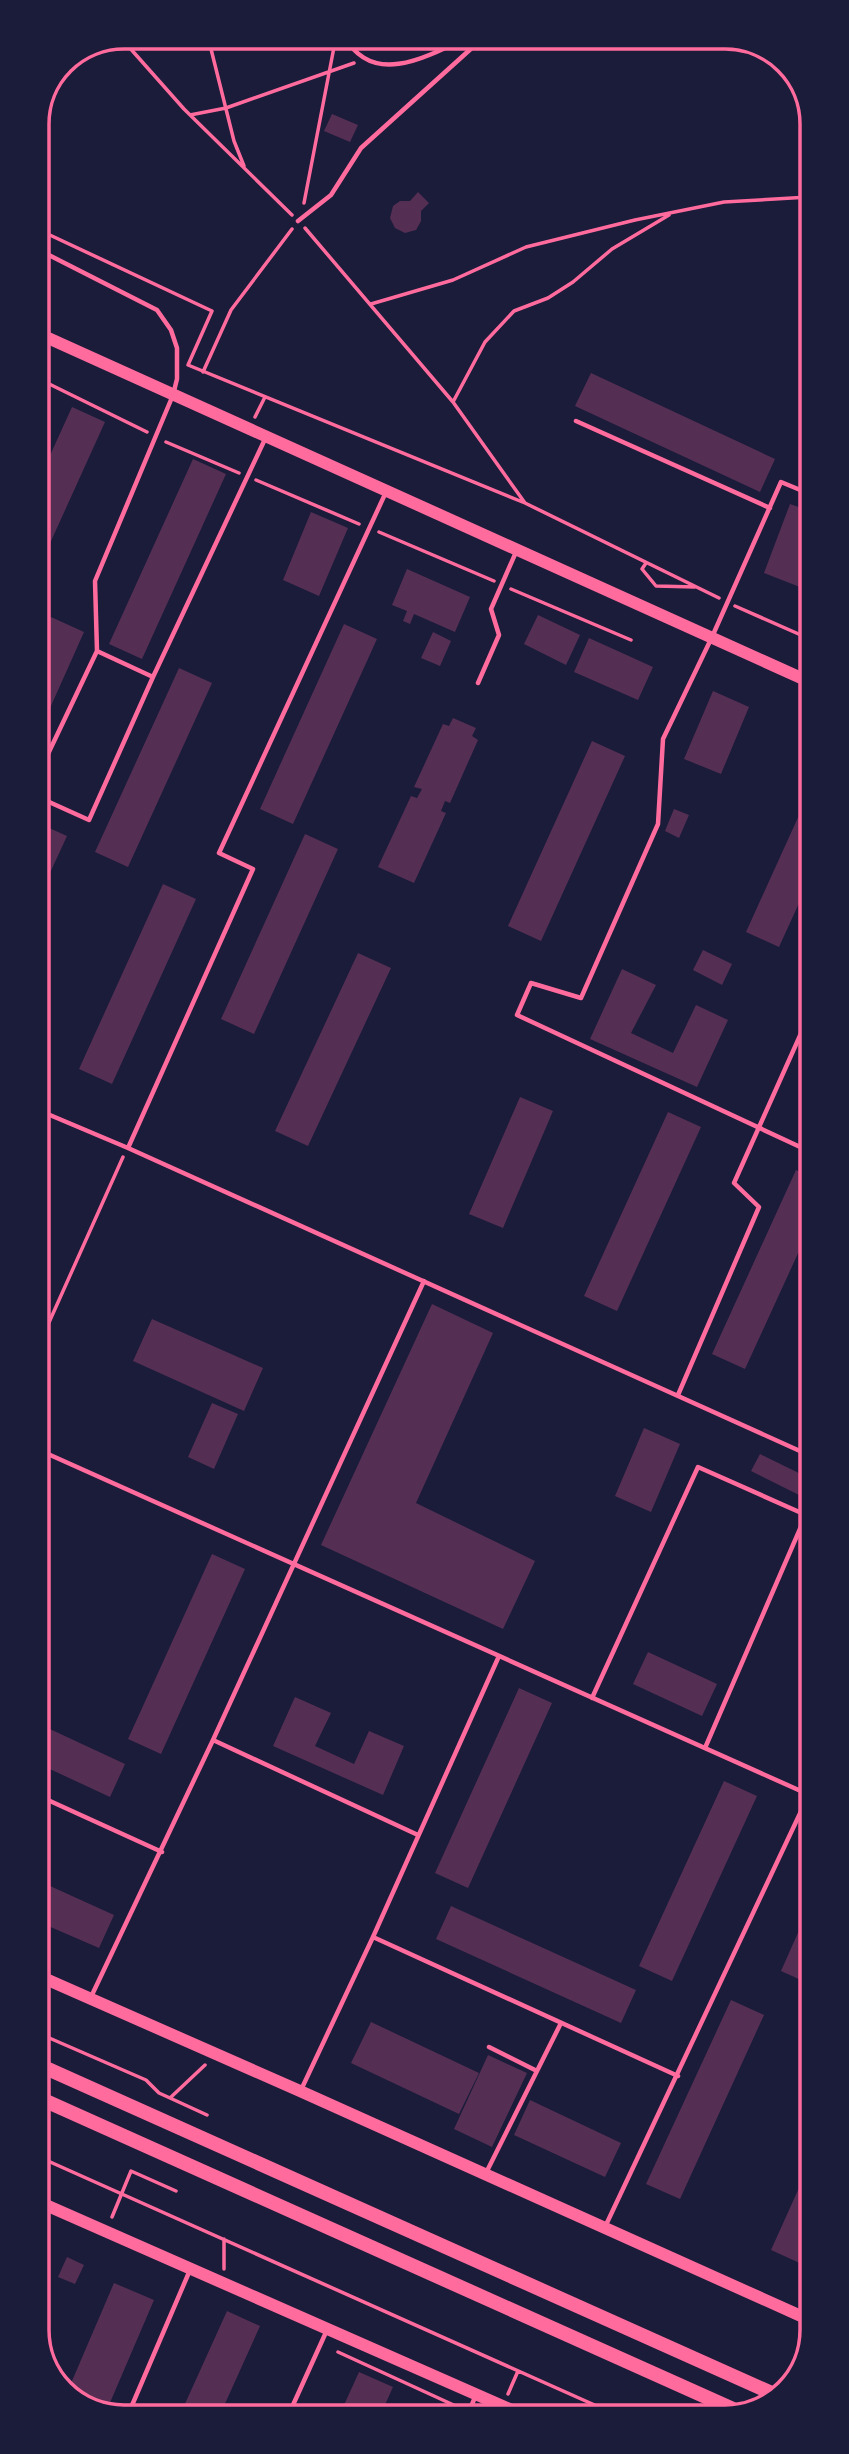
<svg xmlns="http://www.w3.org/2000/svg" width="849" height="2454" viewBox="0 0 849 2454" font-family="Montserrat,sans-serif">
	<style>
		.building { fill: #542f53 }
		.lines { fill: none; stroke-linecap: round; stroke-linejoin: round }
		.path { stroke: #ff6b9d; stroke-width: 3.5 }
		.service { stroke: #ff6b9d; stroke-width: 4.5 }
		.tertiary { stroke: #ff6b9d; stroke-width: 12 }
		.secondary { stroke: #ff6b9d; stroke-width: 12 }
		.primary { stroke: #ff6b9d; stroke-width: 14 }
		.rim { fill: none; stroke: #ff6b9d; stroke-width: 3.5 }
	</style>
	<rect width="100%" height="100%" fill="#1b1b3a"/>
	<!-- building -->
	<path class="building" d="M332,114L358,125L350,142L324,131Z
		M418,192L429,203L421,211V221L416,230L405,233L395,228L390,218L393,206L400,201H410Z
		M591,373L775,459L760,492L575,406Z
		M72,407L105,422L37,572V484Z
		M193,459L226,474L142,659L109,644Z
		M790,504L810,511V576L805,589L764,573Z
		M311,512L348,528L319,596L283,580Z
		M407,569L470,597L455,632L414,614L410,624L403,621L407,611L392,605Z
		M538,615L580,635L566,665L524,644Z
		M51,617L84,632L38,735V647Z
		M344,624L377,639L293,824L260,809Z
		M433,632L451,641L440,666L421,658Z
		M589,638L653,667L638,700L574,672Z
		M179,668L212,683L128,867L95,852Z
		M713,691L749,707L721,774L684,759Z
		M453,718L476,728L472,736L478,740L450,803L445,801L441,811L446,813L414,883L378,867L411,796L417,798L422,789L414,787L443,724L449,726Z
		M592,741L625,756L541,941L508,926Z
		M810,791V879L779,947L746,932Z
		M674,809L689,815L679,838L665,831Z
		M38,823L67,836L38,899Z
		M305,834L338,849L254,1034L221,1019Z
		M163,884L196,899L112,1084L79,1069Z
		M703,950L732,964L722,985L693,970Z
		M358,953L391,968L308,1146L275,1131Z
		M622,969L656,985L631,1033L673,1053L696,1005L728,1020L697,1087L590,1039Z
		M520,1097L553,1111L503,1228L469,1214Z
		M668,1112L701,1127L617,1311L584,1296Z
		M796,1170L811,1176V1225L745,1369L712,1354Z
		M432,1304L493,1333L416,1503L535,1561L503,1629L321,1545Z
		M152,1319L263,1368L244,1411L133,1361Z
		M212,1403L238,1414L214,1469L188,1457Z
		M644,1428L680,1444L651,1512L615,1496Z
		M760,1454L811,1479L803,1497L751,1471Z
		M212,1554L245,1569L161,1754L128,1739Z
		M811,1559V1585L802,1581Z
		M648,1652L717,1684L702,1716L633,1684Z
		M519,1688L552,1703L468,1888L435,1873Z
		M295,1697L331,1713L315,1746L354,1764L369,1731L404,1746L383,1795L273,1746Z
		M39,1724L125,1764L110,1797L39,1764Z
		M724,1781L757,1796L672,1981L639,1966Z
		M39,1881L114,1915L99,1948L39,1922Z
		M451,1906L636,1990L621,2023L436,1939Z
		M801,1926L812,1930V1985L781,1971Z
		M731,2000L764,2015L680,2199L646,2184Z
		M371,2022L479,2073L459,2114L351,2063Z
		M488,2055L527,2073L492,2147L454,2129Z
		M530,2100L621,2143L605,2177L514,2135Z
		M812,2159V2247L804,2265L771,2250Z
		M67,2257L84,2265L75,2284L58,2277Z
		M114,2283L154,2300L106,2412L66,2395Z
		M227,2311L260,2326L219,2417H179Z
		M359,2372L393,2387L380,2416H339Z"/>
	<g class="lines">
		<!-- path -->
		<path class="path" d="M208,37L234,141L244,166
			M121,38L184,109L292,215
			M190,115L226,108L354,63
			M304,203L335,42
			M305,228L453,402L525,503
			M37,229L212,311L188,365L525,503L719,598
			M371,304L453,280L526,247L635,220L724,202L809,197
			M203,372L231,310L292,229
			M37,378L147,432
			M453,402L485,342L514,311L548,298L573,282L612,249L669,215
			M255,417L265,397
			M166,442L239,473
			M256,480L359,524
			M379,532L494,581
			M646,563L642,569L656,586L695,587
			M511,589L631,640
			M735,606L810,639
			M38,1347L123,1157
			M39,2023L47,2037L146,2080L159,2093L170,2098
			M205,2065L170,2098L207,2115
			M39,2157L617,2415
			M112,2217L131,2171L176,2191
			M224,2239V2269
			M338,2352L458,2407
			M508,2394L518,2371"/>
		<!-- service -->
		<path class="service" d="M345,37C373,88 429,56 467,37
			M298,221L331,195L361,148L484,37
			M37,249L157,310L171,330L177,348V379L173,395L95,581L97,651L153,677L266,437
			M576,421L770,508
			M810,494L781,482L712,637L663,739L658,824L581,998L531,983L517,1015L811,1152
			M478,683L499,635L491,609L516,552
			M38,775L97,651
			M38,797L89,820L153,677
			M38,1110L128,1148L811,1456
			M128,1148L253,869L219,853L386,492
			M678,1395L759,1207L734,1183L811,1011
			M39,1450L812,1796
			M592,1698L698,1467L806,1515L705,1748
			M213,1740L424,1281
			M39,1796L162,1852
			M373,1937L678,2076
			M91,1997L213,1740L418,1835
			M489,2047L537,2071
			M301,2090L373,1937L499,1656
			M486,2173L561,2023
			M605,2227L812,1788
			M288,2416L327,2330
			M467,2416L476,2395
			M127,2417L190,2270"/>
		<!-- tertiary -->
		<path class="tertiary" d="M39,1976L300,2091L812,2321
			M39,2202L523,2415"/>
		<!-- secondary -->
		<path class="secondary" d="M37,333L810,682"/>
		<!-- primary -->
		<path class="primary" d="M39,2065L776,2395
			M39,2098L744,2414"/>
	</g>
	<!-- crop -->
	<path d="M0 0H849V2454H0ZM124 49H725A75 75 0 0 1 800 124V2330A75 75 0 0 1 725 2405H124A75 75 0 0 1 49 2330V124A75 75 0 0 1 124 49Z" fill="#1b1b3a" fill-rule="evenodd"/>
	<path class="rim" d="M124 49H725A75 75 0 0 1 800 124V2330A75 75 0 0 1 725 2405H124A75 75 0 0 1 49 2330V124A75 75 0 0 1 124 49Z"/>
</svg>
